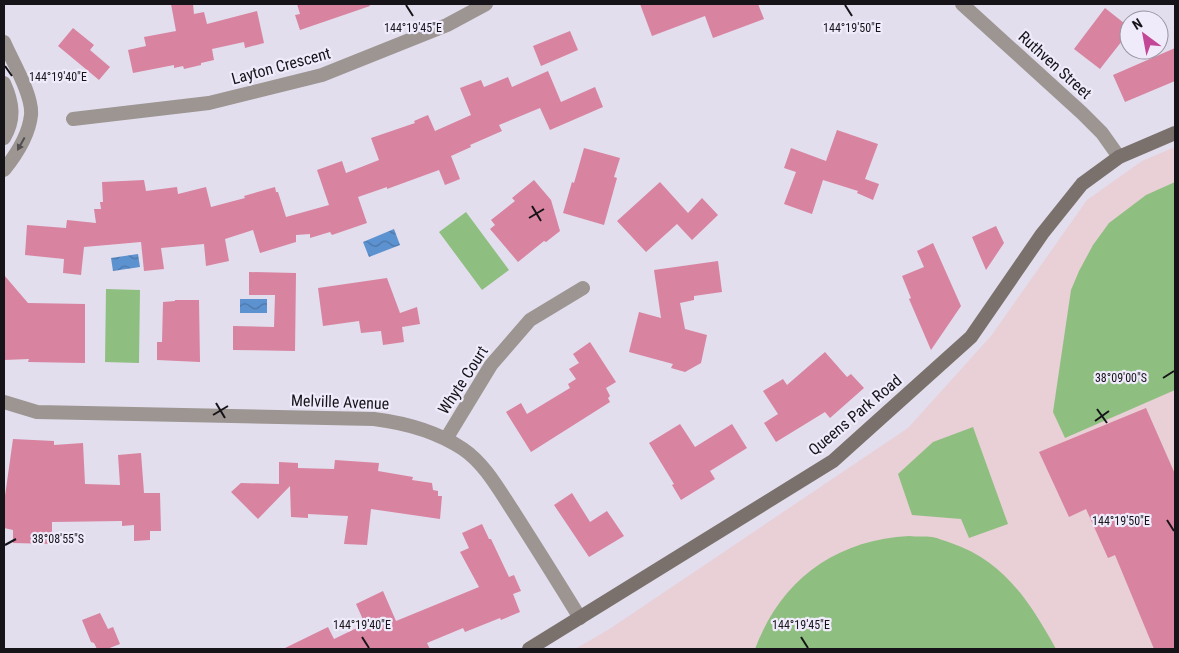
<svg xmlns="http://www.w3.org/2000/svg" width="1179" height="653" viewBox="0 0 1179 653" font-family="'Roboto Condensed',sans-serif">
	<style>
		.education { fill: #e9cfd6 }
		.grass { fill: #8fbf80 }
		.water { fill: url(#water-waves) }
		.building { fill: #d883a0 }
		.lines { fill: none; stroke-linecap: round; stroke-linejoin: round }
		.minor { stroke: #9c9592; stroke-width: 14 }
		.secondary { stroke: #7b716c; stroke-width: 14 }
		.oneway { fill: #524e4f }
		.ticks { fill: none; stroke: #161419; stroke-width: 2 }
		.labels { text-anchor: middle; dominant-baseline: central; stroke-width: 4.5; stroke-linejoin: round; paint-order: stroke }
		.street-label { font-size: 16px; fill: #161419; stroke: #efebfb }
		.ticks-label { font-size: 12px; text-anchor: middle; fill: #161419; stroke: #efebfb; stroke-width: 4.5; stroke-linejoin: round; paint-order: stroke }
	</style>
	<defs>
		<pattern id="water-waves" width="16" height="10" patternUnits="userSpaceOnUse" patternTransform="scale(1.25)"><rect width="16" height="10" fill="#5d92d0"/><path d="M0 5q4-4 8 0t8 0" fill="none" stroke="#4c76a8"/></pattern>
	</defs>
	<rect width="100%" height="100%" fill="#e2deed"/>
	<!-- education -->
	<path class="education" d="M1175,147V649H575L608,630L908,428L991,336L1087,200L1142,161Z"/>
	<!-- grass -->
	<path class="grass" d="M1175,182V390L1065,438L1053,412L1071,290L1079,271L1093,245L1109,223L1146,195Z
		M466,212L509,270L482,290L439,232Z
		M106,289L140,290L139,363L105,362Z
		M973,427L1008,524L969,538L961,519L912,515L898,474L933,442Z
		M909,536C917,537 925,536 932,537C938,538 945,541 951,543C1004,561 1030,602 1056,649H755C781,580 835,540 909,536Z"/>
	<!-- water -->
	<path class="water" d="M394,229L400,245L369,257L363,242Z
		M138,254L140,267L113,271L111,258Z
		M240,299H267V313H240Z"/>
	<!-- building -->
	<path class="building" d="M171,4H193L194,14L204,12L207,24L257,11L264,43L245,48L244,42L212,49L214,60L201,63V65L184,69L183,66L174,68V65L133,73L128,50L146,46L144,37L176,31Z
		M297,4H369L370,6L300,30L295,15L300,14Z
		M640,4H758L764,19L713,38L705,16L652,36Z
		M1105,8L1129,27V32L1100,69L1074,49Z
		M73,28L94,45L90,50L110,67L99,80L58,46Z
		M570,31L578,50L541,66L533,46Z
		M1175,48V81L1125,102L1113,75Z
		M548,71L561,102L595,87L603,107L550,130L540,108L499,125L502,131L470,145L471,147L451,156L460,179L445,185L439,170L387,189V187L358,197L367,223L332,235L330,232L310,238V234L296,235V242L260,253L253,230L225,239L229,261L206,266L204,244L161,248L164,269L144,271L141,242L84,247L81,275L63,273L64,259L25,255L27,225L66,228L67,220L96,223L94,209H101L100,202H103L102,182L144,180L146,191L177,187L178,194L206,187L211,207L245,198L244,196L275,187L276,192H278L286,217L329,205L317,170L342,161L346,173L379,160L371,138L415,123L414,121L428,115L435,131L471,115L460,88L481,80L484,87L508,77L512,87Z
		M837,130L878,144L865,179L879,184L873,200L857,193L858,191L823,180L812,214L784,204L796,172L784,168L791,148L826,161Z
		M584,148L620,158L614,177L617,178L604,225L563,213L572,182L574,183Z
		M534,180L551,200L560,231L546,242L544,241L518,262L490,229L495,225L491,220L515,201L512,198Z
		M660,182L688,213L702,198L718,215L692,240L677,224L646,252L617,221Z
		M996,226L1004,243L986,270L972,237Z
		M933,243L961,306L931,350L909,299L911,298L902,276L924,267L917,251Z
		M718,261L722,292L694,296V300L680,303L685,329L707,335L701,363L685,372L671,368L673,364L629,352L639,312L661,318L654,270Z
		M249,272L296,273L295,351L233,350V326L274,327L275,295H249Z
		M4,275L28,303L85,304V363L28,362L29,359L4,360Z
		M387,278L400,313L417,307L420,324L402,327L404,342L383,345L381,331L361,333L359,321L323,326L318,288Z
		M175,300H199L200,362L157,360V342H162L163,302L175,301Z
		M590,342L616,382L606,388L610,396L608,398L610,402L531,452L506,412L521,403L527,414L570,388L568,384L576,379L569,369L579,363L573,354Z
		M825,352L847,377L851,374L864,388L830,418L825,412L776,442L764,423L778,414L763,391L783,379L787,385Z
		M1146,408L1175,474V649H1154L1115,555L1108,558L1086,509L1069,517L1039,452Z
		M680,424L695,447L732,424L747,448L710,471L715,479L681,500L672,485L674,484L649,443Z
		M13,439L54,441V445L83,443L85,484L120,485L118,455L141,453L144,493H160L161,531H150V540L134,541V525L122,526V521L52,522V544L13,543V530L4,528V503Z
		M335,460L379,463L378,471L413,477L412,480L432,483L433,490L438,491V496H442L440,519L371,509L367,545L344,544L348,516L308,514V518L291,517L290,486L258,519L231,492L241,483L279,484V462L298,463V468L334,469Z
		M572,493L590,522L607,511L624,536L589,557L554,505Z
		M482,524L489,539H491L509,577L514,575L521,591L513,594L520,612L501,620L500,618L465,632L463,628L427,643L430,649H283L328,627L334,639L365,624L356,604L383,591L396,621L479,587L460,552L469,548L462,533Z
		M100,613L108,629L113,627L120,644L107,649H97L94,643L91,642L82,620Z"/>
	<g class="lines">
		<!-- minor -->
		<path class="minor" d="M962,4L1082,113L1102,133L1119,157
			M4,42C12,61 33,95 31,115C29,135 16,155 4,170
			M4,83C13,103 15,119 4,138
			M73,119L209,103L322,75L447,25L486,4
			M4,402L37,412L374,419C406,423 436,431 463,449C485,464 499,490 513,511C536,547 558,582 580,618
			M446,439L491,365L530,320L583,288"/>
		<!-- secondary -->
		<path class="secondary" d="M529,649L833,461L971,337L1042,234L1082,184L1119,157L1175,133"/>
	</g>
	<!-- one-way arrows -->
	<defs><path id="oneway-solid" d="M-6-.8H1V-3.2L6.5 0L1 3.2V.8H-6Z" transform="scale(1.25)"/></defs>
	<use class="oneway" href="#oneway-solid" transform="translate(21 144) rotate(119)"/>
	<!-- ticks -->
	<path class="ticks" d="M406,5L413,16M845,5L852,16M5,66L12,76M532,206L541,221M529,218L544,209M1163,378L1174,371M216,403L225,418M1097,409L1107,423M213,415L228,406M1095,421L1109,411M1167,520L1174,531M5,545L16,539M362,637L369,648M801,637L808,648"/>
	<g class="labels">
		<!-- street labels -->
		<g class="street-label">
			<text transform="translate(1055 65) rotate(42)">Ruthven Street</text>
			<text transform="translate(281 66) rotate(-15)">Layton Crescent</text>
			<text transform="translate(463 380) rotate(-57)">Whyte Court</text>
			<text transform="translate(340 402) rotate(2)">Melville Avenue</text>
			<text transform="translate(855 415) rotate(-40)">Queens Park Road</text>
		</g>
	</g>
	<g class="ticks-label">
		<text x="413" y="32">144°19'45"E</text>
		<text x="852" y="32">144°19'50"E</text>
		<text x="58" y="81">144°19'40"E</text>
		<text x="1121" y="382">38°09'00"S</text>
		<text x="1121" y="525">144°19'50"E</text>
		<text x="58" y="543">38°08'55"S</text>
		<text x="362" y="629">144°19'40"E</text>
		<text x="801" y="629">144°19'45"E</text>
	</g>
	<!-- border -->
	<rect width="1179" height="653" fill="none" stroke="#161419" stroke-width="10"/>
	<!-- north arrow -->
	<g transform="translate(1144 35) rotate(328)"><circle r="24" fill="#efebfb" stroke="#9895a1"/>
	<path d="M0-4L9 19L0 12L-9 19Z" fill="#c34796"/>
	<text y="-8" font-size="14" font-weight="bold" text-anchor="middle" fill="#161419">N</text>
	</g>
</svg>
